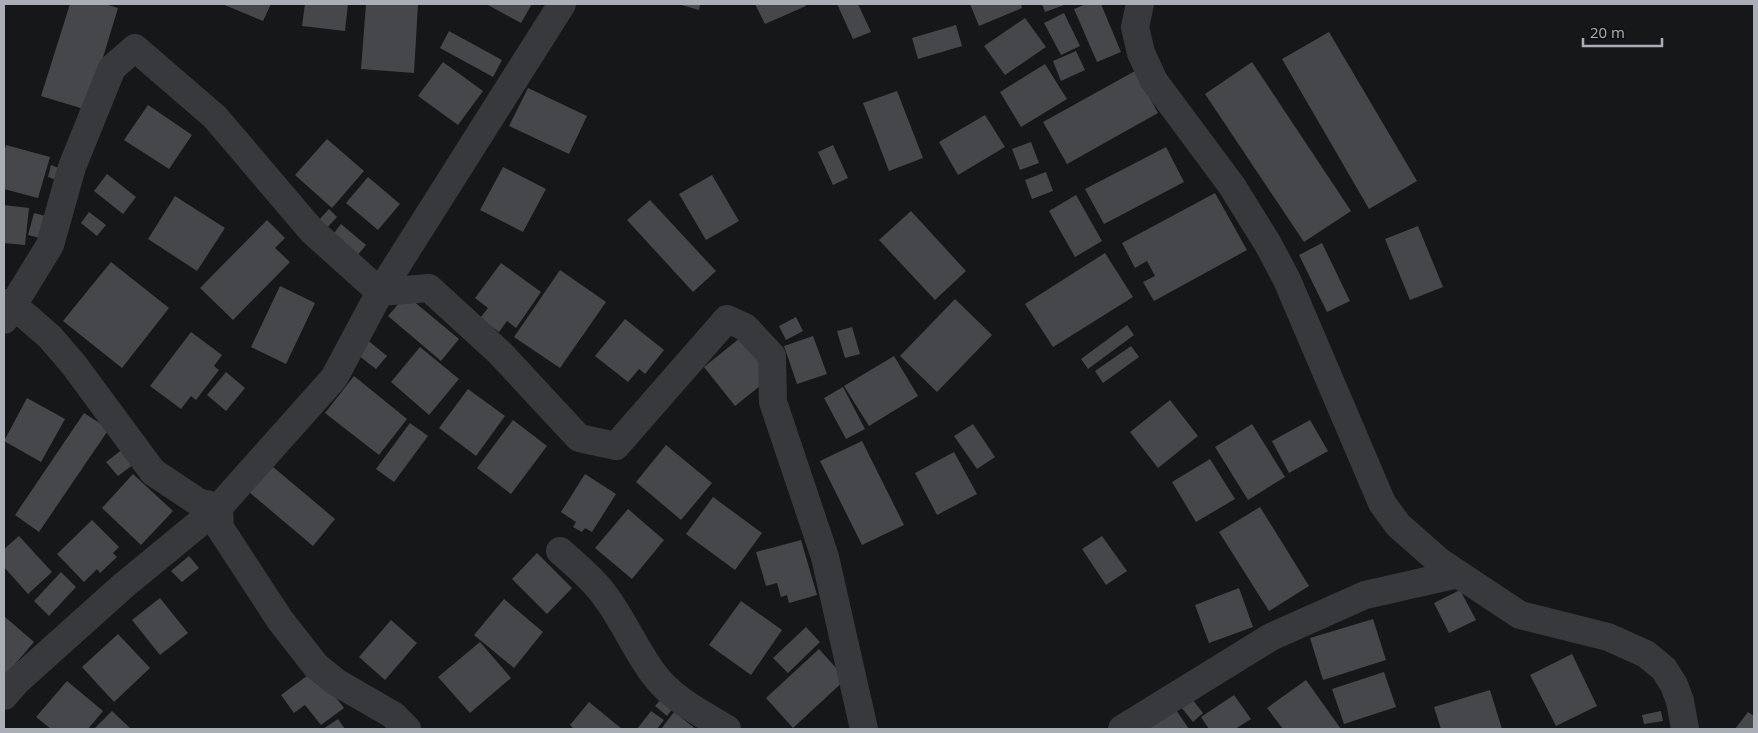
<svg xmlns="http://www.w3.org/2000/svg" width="1758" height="733" viewBox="0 0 1758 733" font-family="'Open Sans',sans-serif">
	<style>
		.building { fill: #46474b }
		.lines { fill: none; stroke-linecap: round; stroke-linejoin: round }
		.minor { stroke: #38393d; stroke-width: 28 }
	</style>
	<rect width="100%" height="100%" fill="#161718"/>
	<!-- building -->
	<path class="building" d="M70,4H105L118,8L87,110L41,96Z
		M222,4H271L263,21Z
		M305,4H348L345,31L302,26Z
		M366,4H418L414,73L361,69Z
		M486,4H532L521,23Z
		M678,4H700L699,10Z
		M755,4H805L806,6L765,24Z
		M837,4H858L871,32L853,39Z
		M970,4H1021L1022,8L979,26Z
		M1042,4H1067L1045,12Z
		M1086,4H1101L1121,52L1097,62L1074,9Z
		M1064,13L1080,46L1061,55L1044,23Z
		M1025,18L1046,47L1005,75L984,46Z
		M956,25L962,46L918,59L912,38Z
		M449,31L502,60L493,77L440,48Z
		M1329,32L1417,181L1369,209L1282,59Z
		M1076,51L1085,70L1061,81L1053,61Z
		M443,62L483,91L458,125L418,96Z
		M1252,62L1351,211L1304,242L1205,94Z
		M1045,64L1067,99L1021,127L1000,92Z
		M1135,71L1158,113L1067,164L1043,122Z
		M528,88L587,116L569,154L509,126Z
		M897,91L923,158L889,171L863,103Z
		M148,105L192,135L169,169L124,140Z
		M985,115L1005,147L958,175L939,142Z
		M327,139L364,171L332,208L295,175Z
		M1031,142L1039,163L1020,170L1012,149Z
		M6,145L50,157L38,198L4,189V152Z
		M833,145L848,178L833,185L818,152Z
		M1166,147L1184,182L1104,224L1085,189Z
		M51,165L66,171L62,182L48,177Z
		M503,167L546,189L523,232L480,210Z
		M1046,172L1053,191L1032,199L1025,180Z
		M107,174L136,197L123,214L94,191Z
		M712,175L739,221L706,240L679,194Z
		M368,177L400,204L378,230L346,203Z
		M1215,193L1247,250L1154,301L1143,282L1155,276L1147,261L1135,268L1122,243Z
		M1076,195L1102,241L1075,257L1049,211Z
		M175,196L225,228L197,271L148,239Z
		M650,200L716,271L693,292L627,220Z
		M4,205L29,208L25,245L4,243Z
		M329,209L337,217L326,229L318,221Z
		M911,211L966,271L935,300L879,240Z
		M89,212L106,225L97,236L81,223Z
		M34,213L46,216L40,238L28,235Z
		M267,220L285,238L275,248L290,262L233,320L200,288Z
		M341,224L366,245L356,257L331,237Z
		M1418,226L1443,287L1410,300L1385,239Z
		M1322,243L1350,301L1327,312L1299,255Z
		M1105,253L1133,297L1053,347L1025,304Z
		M111,262L169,308L122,368L63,321Z
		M501,263L541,292L516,328L507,321L499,332L480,318L488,308L475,298Z
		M560,270L606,302L560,368L514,337Z
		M280,286L315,303L286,364L251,347Z
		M406,295L459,339L441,361L388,316Z
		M955,299L992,335L937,392L900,356Z
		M796,317L803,331L786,340L779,326Z
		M625,319L664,350L645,374L639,369L628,382L595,356Z
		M1127,325L1134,335L1088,369L1081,359Z
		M852,327L860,354L845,358L837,331Z
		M191,332L222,355L214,366L219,370L196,400L191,396L181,409L150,386Z
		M813,336L827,374L797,384L784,346Z
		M365,338L387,356L376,369L354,352Z
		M740,338L771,377L735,406L704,367Z
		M1131,346L1139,357L1103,383L1095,371Z
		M420,347L459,379L429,415L391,382Z
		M894,356L918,396L869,426L844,386Z
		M226,372L245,388L226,411L207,395Z
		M354,376L407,419L379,455L325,413Z
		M843,387L865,429L846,439L824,398Z
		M468,389L505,416L476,456L439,428Z
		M27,398L65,419L41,462L4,441Z
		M1170,400L1198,436L1158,468L1130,432Z
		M84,413L109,429L39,532L15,515Z
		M513,420L547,446L511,494L477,468Z
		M1310,420L1328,451L1289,473L1272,441Z
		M410,423L428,436L394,482L376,469Z
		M973,424L995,457L977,469L954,436Z
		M1252,424L1285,477L1248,500L1215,447Z
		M862,441L904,525L862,545L820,461Z
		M666,445L712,483L681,520L636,482Z
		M123,449L134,464L118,476L106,462Z
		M954,452L977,494L937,515L915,473Z
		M1210,459L1235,499L1196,522L1172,482Z
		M272,466L335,519L313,546L249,492Z
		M133,474L173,511L141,545L102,508Z
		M585,474L616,494L592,532L585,528L582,532L573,527L576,522L561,512Z
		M713,497L762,533L735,570L686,534Z
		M1260,507L1309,586L1269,611L1219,532Z
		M628,509L664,540L632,579L595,548Z
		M92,520L119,547L113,553L117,557L100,573L97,569L84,582L57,554Z
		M19,536L52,572L28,594L4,567V549Z
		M1102,536L1127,571L1106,585L1082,549Z
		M801,540L817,595L789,603L787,595L781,597L777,583L766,586L756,552Z
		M537,553L572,588L547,614L512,579Z
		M189,556L199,568L182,582L171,571Z
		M61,572L76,587L49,616L34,601Z
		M1239,588L1253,627L1209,643L1195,605Z
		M1460,590L1476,620L1449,633L1434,603Z
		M160,598L188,633L160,655L132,620Z
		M504,599L543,632L514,668L474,635Z
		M741,601L782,630L751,675L709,645Z
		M4,616L34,642L4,677Z
		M1373,619L1386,660L1323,680L1310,638Z
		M391,620L417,643L385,680L359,657Z
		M806,627L820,642L788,673L773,658Z
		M118,634L150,668L114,702L82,667Z
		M480,642L511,678L470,713L438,677Z
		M819,649L846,679L793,728L766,698Z
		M1572,654L1597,706L1556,726L1530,675Z
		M315,670L344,708L321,725L305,705L294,713L281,695Z
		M1384,672L1396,707L1344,724L1332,689Z
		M1306,680L1341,729H1283L1267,708Z
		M67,681L103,711L88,729H51L36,717Z
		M1490,690L1502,729H1441L1434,707Z
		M1234,695L1251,719L1235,729H1209L1201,717Z
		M663,697L674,707L667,716L655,706Z
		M1192,699L1203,713L1193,722L1181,707Z
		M589,702L622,729H574L570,725Z
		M1176,710L1189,729H1148Z
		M112,711L131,729H94Z
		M651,711L664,720L657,729H637Z
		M1661,711L1663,721L1644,724L1642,715Z
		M674,712L696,729H661Z
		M1748,712L1754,716V729H1735Z
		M338,719L345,729H323Z"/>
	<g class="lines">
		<!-- minor -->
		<path class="minor" d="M562,4L380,292L429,288L500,353L579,438L616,446L727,319L745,327L772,356L773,402L825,557L864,729
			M1140,4L1135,27L1141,53L1154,81L1232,186L1268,244L1287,280L1382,503L1398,525L1440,562L1520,615L1608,637L1646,654L1664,669L1674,685L1680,701L1685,729
			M4,303L12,306L27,317L50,337L74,365L153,472L198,502L219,507L220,528L280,620L316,666L336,682L393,715L407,729
			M4,320L50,245L72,167L112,68L135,48L215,117L312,231L380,292L334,378L219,507L123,586L17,681L4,696
			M560,551C577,566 595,581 608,600C626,625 643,665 664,686C682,704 706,716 727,729
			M1122,729L1271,637L1365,595L1458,574"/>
	</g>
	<!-- border -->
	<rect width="1758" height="733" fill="none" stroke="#aaafb7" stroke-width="10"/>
	<!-- scale -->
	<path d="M1583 38v8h79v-8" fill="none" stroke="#aaafb7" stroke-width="2.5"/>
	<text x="1590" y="38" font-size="15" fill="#aaafb7" stroke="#111213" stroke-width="4" paint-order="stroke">20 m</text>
</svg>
